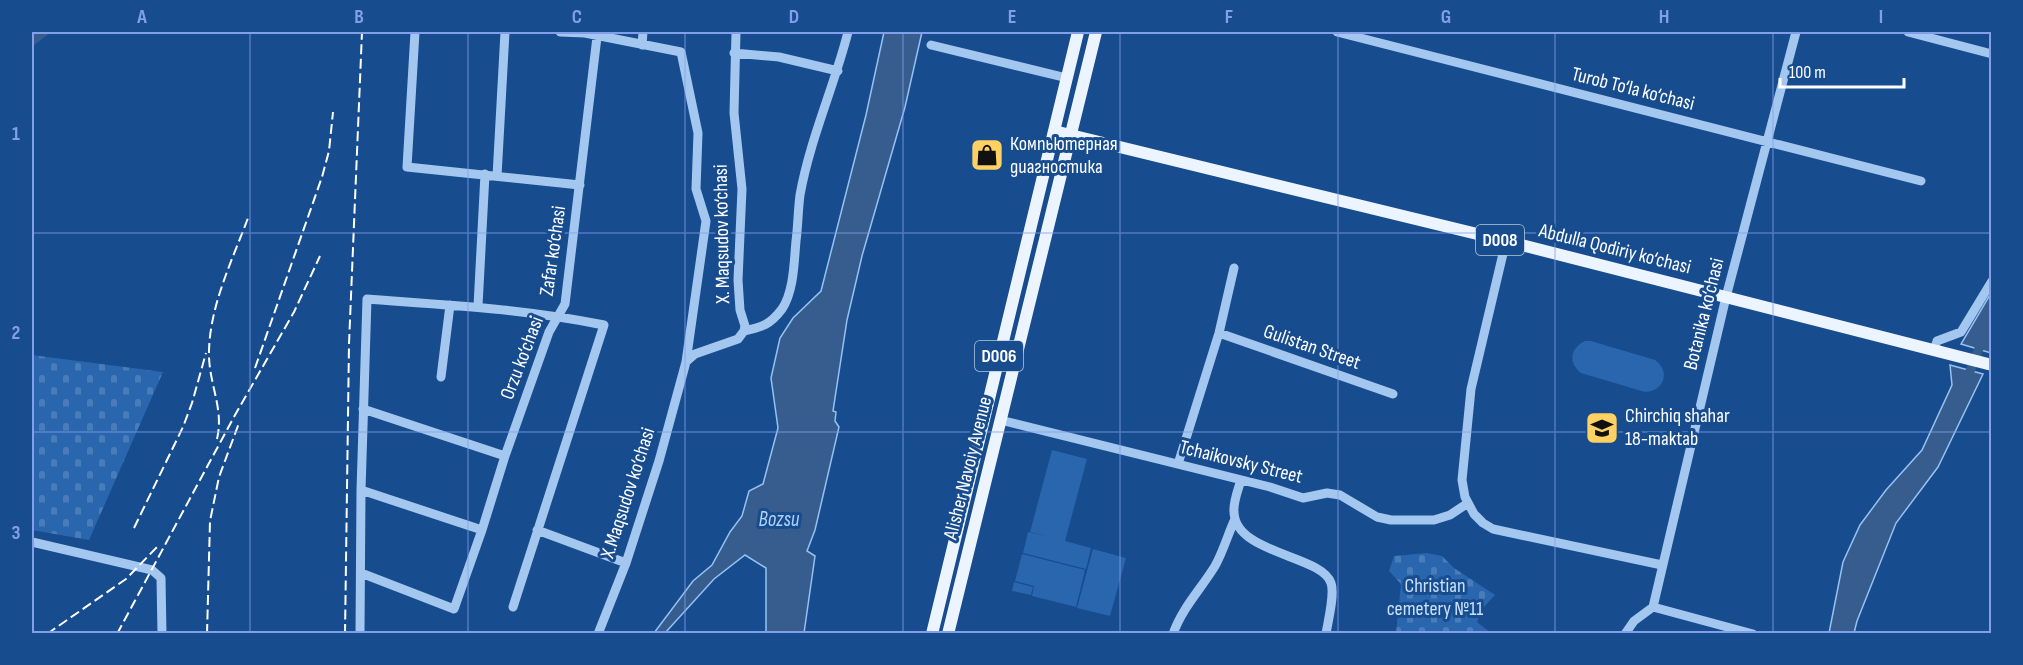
<svg xmlns="http://www.w3.org/2000/svg" width="2023" height="665" viewBox="0 0 2023 665" font-family="'Sofia Sans Condensed',sans-serif">
	<style>
		.green { fill: #2966ae }
		.cemetery { fill: url(#cemetery-stones) }
		.water { fill: #365d8d; stroke: #96c2f2; stroke-width: 1.5 }
		.lines { fill: none; stroke-linecap: round; stroke-linejoin: round }
		.canal { stroke: #365d8d; stroke-width: 9 }
		.minor { stroke: #a4c7f0; stroke-width: 9 }
		.major { stroke: #ecf4ff; stroke-width: 12 }
		.rail { stroke: #fff; stroke-width: 2; stroke-dasharray: 10 4.5; stroke-linecap: butt }
		.grid { fill: none; stroke: #839eea; stroke-width: 1.5; stroke-opacity: 0.55 }
		.labels { text-anchor: middle; dominant-baseline: central; stroke-width: 6; stroke-linejoin: round; paint-order: stroke }
		.shield { fill: #174c8f; stroke: #b9c9dd; stroke-width: 1.5 }
		.shield-label { font-size: 18px; font-weight: bold; fill: #fff }
		.street-label { font-size: 20px; fill: #fff; stroke: #174c8f }
		.poi-label { font-size: 20px; fill: #fff; stroke: #174c8f; text-anchor: start }
		.park-label { font-size: 20px; fill: #cae1fb; stroke: #174c8f }
		.water-label { font-size: 21px; font-style: italic; fill: #b0d1f7; stroke: #174c8f }
		.neatline { fill: none; stroke: #839eea; stroke-width: 2 }
		.grid-label { font-size: 20px; text-anchor: middle; font-weight: bold; fill: #839eea }
	</style>
	<defs>
		<pattern id="cemetery-stones" width="16" height="16" patternUnits="userSpaceOnUse" patternTransform="scale(1.5)"><rect width="16" height="16" fill="#2966ae"/><path d="M2 7V4a2 2 0 0 1 4 0v3zM10 15v-3a2 2 0 0 1 4 0v3z" fill="#497dba"/></pattern>
	</defs>
	<rect width="100%" height="100%" fill="#174c8f"/>
	<!-- green -->
	<path class="green" d="M1585,341H1591L1655,360C1671,371 1664,392 1645,392L1581,373C1568,363 1570,348 1585,341Z
		M1052,450L1087,459L1065,541L1091,548L1086,569L1023,553L1028,532L1049,537L1030,532Z
		M1093,549L1126,558L1110,616L1077,608Z
		M1022,554L1085,570L1076,607L1032,596L1034,586L1015,581Z
		M1014,582L1033,587L1031,595L1012,591Z"/>
	<!-- cemetery -->
	<path class="cemetery" d="M32,355L163,372L89,540L32,530Z
		M1427,553L1442,556L1454,568L1495,595L1483,608L1477,622L1491,633H1396L1401,584L1389,571L1394,556Z"/>
	<!-- water -->
	<path class="water" d="M884,32H922L905,107L862,256L847,320L833,411L836,412L835,421L839,427L815,530L807,551L815,556L804,633H766V568L745,555L714,579L665,633H654L693,581L712,565L730,532L742,516L749,491L763,484L778,428L771,378L780,338L793,318L821,291L866,115Z
		M1991,293V353L1961,344Z
		M1950,365L1983,374L1938,467L1896,523L1857,621L1854,633H1829L1843,562L1860,525L1886,490L1922,450L1952,385Z"/>
	<g class="lines">
		<!-- canal -->
		<path class="canal" d="M32,41L44,32
			M1966,381L1986,331L1992,324"/>
		<!-- minor -->
		<path class="minor" d="M415,32L407,167L580,185
			M560,32L585,33L681,52L698,133L696,189L706,221L686,362L659,461L626,563L598,634
			M1337,32L1921,181
			M1908,32L1992,54
			M642,45L643,32
			M931,45L1067,78
			M734,53L779,57L838,71
			M497,176L505,32
			M1506,241L1471,389L1462,480L1465,497L1474,514L1483,523L1493,529L1662,565
			M478,306L485,174
			M744,331C762,327 770,325 782,309C794,291 794,262 796,241C798,226 798,210 800,195C810,139 834,87 848,32
			M1219,333L1393,394
			M1934,351L1937,341L1961,332L1992,281
			M686,362L695,354L738,339L744,331L745,326L740,310L738,280L742,189L734,113L736,32
			M441,377L450,305
			M363,409L505,456
			M1000,420L1270,487L1303,498L1327,493L1340,495L1377,517L1391,520H1434L1450,515L1468,503
			M1178,464L1219,333L1234,268
			M1241,480C1238,490 1233,502 1234,512C1235,554 1322,555 1331,583C1335,594 1328,621 1326,634
			M361,490L482,530
			M537,530L626,563
			M32,542L152,570L161,578L162,634
			M361,573L454,609L482,530L505,456L549,332L565,304L597,37
			M1653,607L1726,297L1796,32
			M1653,607L1753,634
			M360,634L361,490L367,299C447,305 526,309 604,325L513,607
			M1173,634C1182,608 1201,589 1215,566C1223,552 1228,534 1235,519
			M1625,634L1634,621L1653,607"/>
		<!-- major -->
		<path class="major" d="M1054,131L1506,241L1992,365
			M932,634L1078,32
			M948,634L1096,32"/>
		<!-- rail -->
		<path class="rail" d="M255,368L322,177L329,151L333,112
			M217,439C224,410 210,386 209,357C208,309 232,261 248,218
			M134,528L183,427L192,403L206,353
			M47,634L126,579L158,546
			M117,634L235,415L294,312L320,256
			M207,634L210,521L219,477L239,423
			M345,634L349,344L362,32"/>
	</g>
	<!-- grid -->
	<path class="grid" d="M250,32V634M468,32V634M685,32V634M903,32V634M1120,32V634M1338,32V634M1555,32V634M1773,32V634M32,233H1992M32,432H1992"/>
	<!-- icons -->
	<defs>
		<g id="shop-square" transform="scale(1.725)"><rect x="-9" y="-9" width="18" height="18" rx="4" fill="#ffd062" stroke="#174c8f"/><path d="M-5-2.5h2.3a2.7 3.5 0 0 1 5.4 0H5L5.5 6h-11ZM-1.5-2.5h3a1.5 2.3 0 0 0-3 0Z" fill="#111"/></g>
		<g id="school-square" transform="scale(1.725)"><rect x="-9" y="-9" width="18" height="18" rx="4" fill="#ffd062" stroke="#174c8f"/><path d="M0-5L7-2L0 1L-7-2ZM-4 1L0 2.5L4 1V4Q0 6-4 4Z" fill="#111"/></g>
	</defs>
	<g fill-rule="evenodd">
		<use href="#shop-square" x="987" y="155"/>
		<use href="#school-square" x="1602" y="428"/>
	</g>
	<g class="labels">
		<!-- shield labels -->
		<g class="shield">
			<rect x="1476" y="225" width="48" height="30" rx="4.5"/>
			<rect x="975" y="341" width="48" height="30" rx="4.5"/>
		</g>
		<g class="shield-label">
			<text x="1500" y="240">D008</text>
			<text x="999" y="356">D006</text>
		</g>
		<!-- street labels -->
		<g class="street-label">
			<text transform="translate(1633 89) rotate(14)">Turob To‘la ko‘chasi</text>
			<text transform="translate(722 234) rotate(-91)">X. Maqsudov ko‘chasi</text>
			<text transform="translate(1615 249) rotate(14)">Abdulla Qodiriy ko‘chasi</text>
			<text transform="translate(553 251) rotate(-82)">Zafar ko‘chasi</text>
			<text transform="translate(1704 314) rotate(-76)">Botanika ko‘chasi</text>
			<text transform="translate(1312 347) rotate(19)">Gulistan Street</text>
			<text transform="translate(522 358) rotate(-69)">Orzu ko‘chasi</text>
			<text transform="translate(1241 462) rotate(14)">Tchaikovsky Street</text>
			<text transform="translate(968 468) rotate(-76)">Alisher Navoiy Avenue</text>
			<text transform="translate(628 493) rotate(-72)">X.Maqsudov ko‘chasi</text>
		</g>
		<!-- poi labels -->
		<g class="poi-label">
			<text x="1010" y="144">Компьютерная<tspan x="1010" dy="23">диагностика</tspan></text>
			<text x="1625" y="416">Chirchiq shahar<tspan x="1625" dy="23">18-maktab</tspan></text>
		</g>
		<!-- park labels -->
		<g class="park-label">
			<text x="1435" y="586">Christian<tspan x="1435" dy="23">cemetery №11</tspan></text>
		</g>
		<!-- water labels -->
		<g class="water-label">
			<text x="779" y="519">Bozsu</text>
		</g>
	</g>
	<!-- border -->
	<rect width="2023" height="665" fill="none" stroke="#174c8f" stroke-width="66"/>
	<!-- scale -->
	<path d="M1780 78v9h124v-9" fill="none" stroke="#ffffff" stroke-width="3"/>
	<text x="1789" y="78" font-size="18" fill="#ffffff" stroke="#174c8f" stroke-width="4.5" paint-order="stroke">100 m</text>
	<rect x="33" y="33" width="1957" height="599" class="neatline"/>
	<g class="grid-label">
		<text x="142" y="23">A</text>
		<text x="359" y="23">B</text>
		<text x="577" y="23">C</text>
		<text x="794" y="23">D</text>
		<text x="1012" y="23">E</text>
		<text x="1229" y="23">F</text>
		<text x="1446" y="23">G</text>
		<text x="1664" y="23">H</text>
		<text x="1881" y="23">I</text>
		<text x="16" y="140">1</text>
		<text x="16" y="339">2</text>
		<text x="16" y="539">3</text>
	</g>
</svg>
